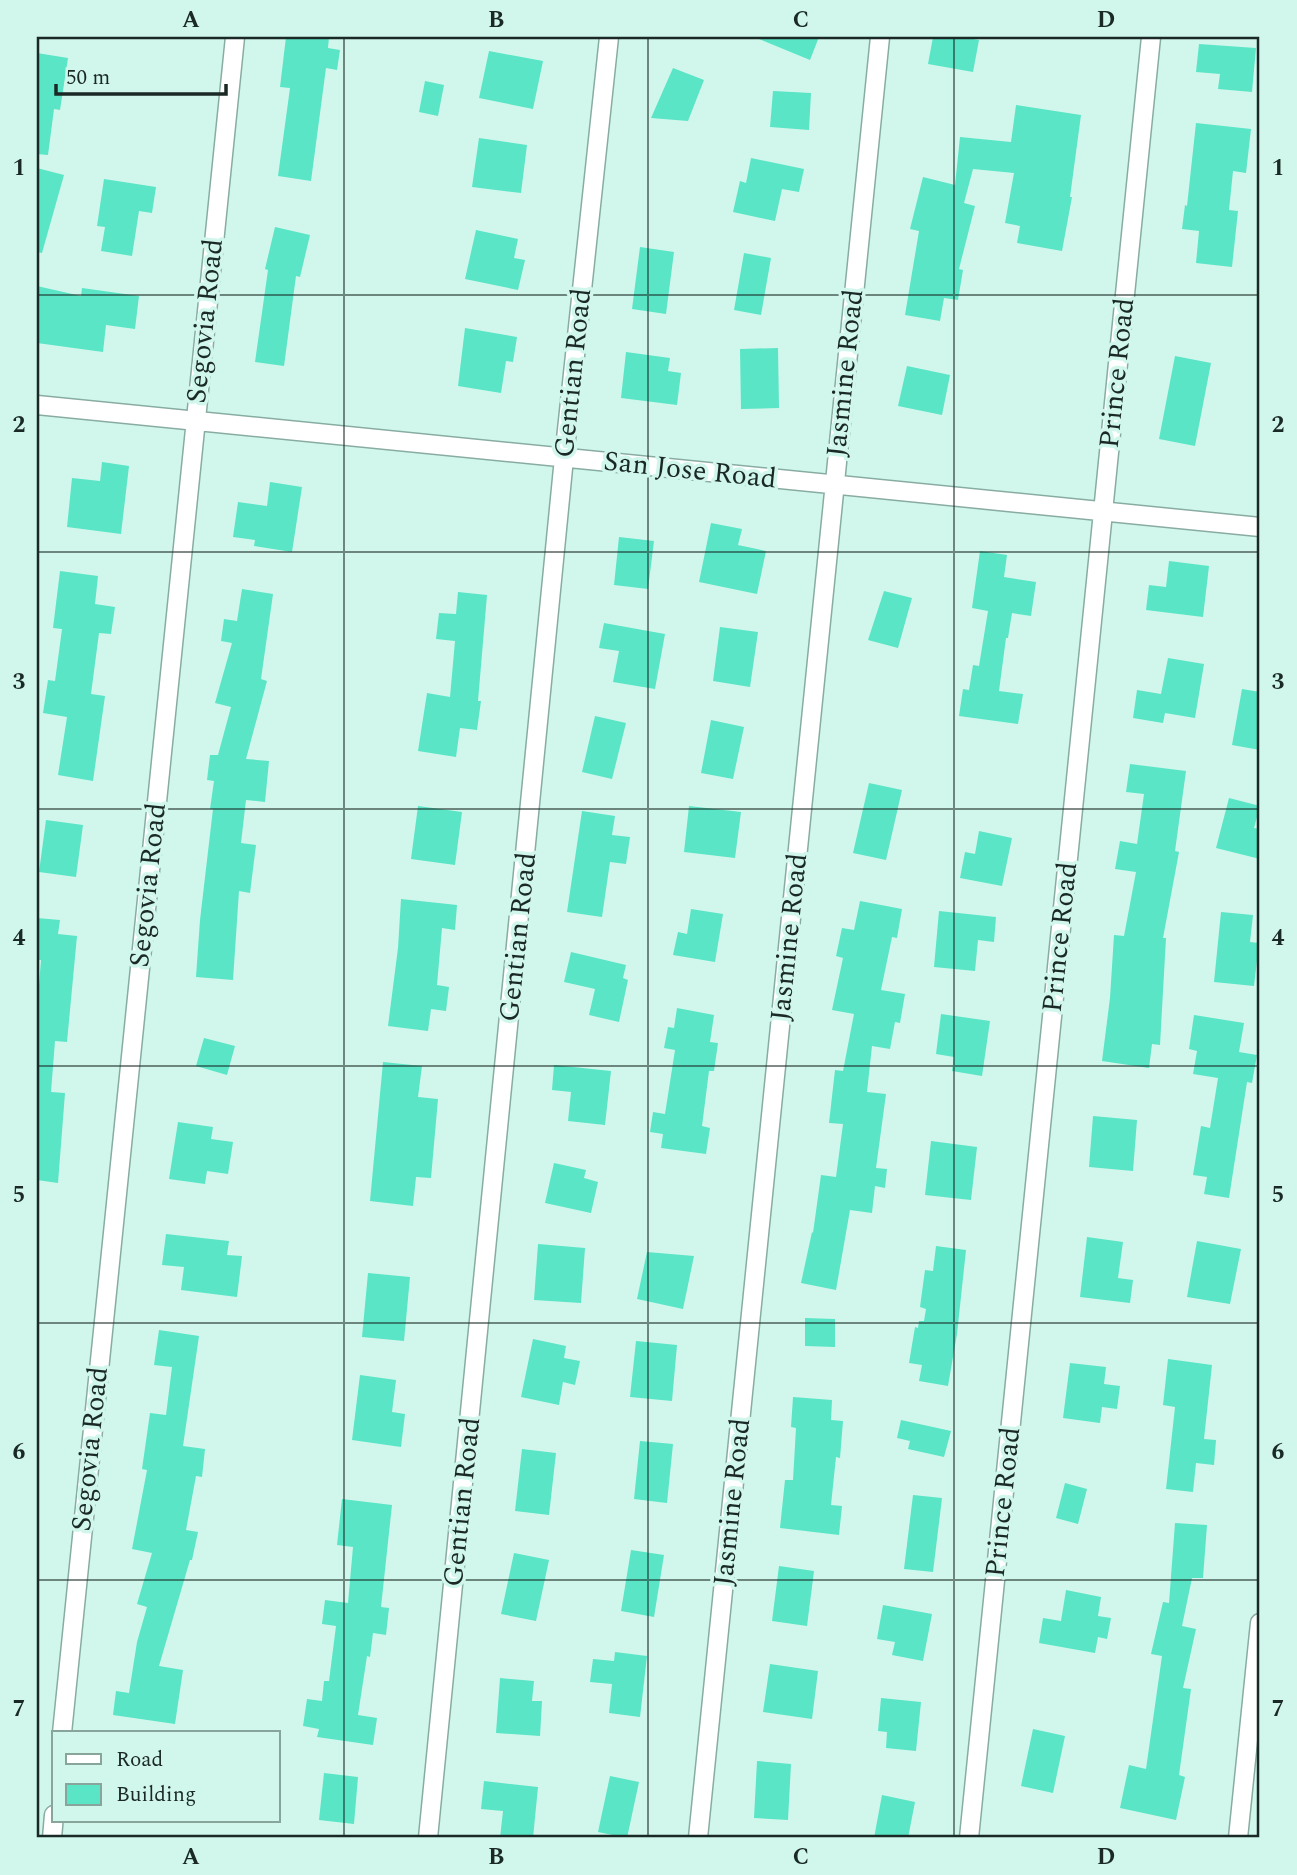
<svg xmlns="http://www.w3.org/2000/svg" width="1297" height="1875" viewBox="0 0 1297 1875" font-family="Spectral,serif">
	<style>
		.building { fill: #5ae5c6 }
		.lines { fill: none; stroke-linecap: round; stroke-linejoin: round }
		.street-casing { stroke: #88aca2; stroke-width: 21 }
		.street { stroke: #fff; stroke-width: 18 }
		.grid { fill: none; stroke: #1a2925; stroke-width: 2; stroke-opacity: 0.55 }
		.labels { text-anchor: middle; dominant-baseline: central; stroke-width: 7; stroke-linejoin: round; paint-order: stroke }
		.street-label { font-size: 28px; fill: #1a2925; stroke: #d1f7ec }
		.neatline { fill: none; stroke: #1a2925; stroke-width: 2.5 }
		.grid-label { font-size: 23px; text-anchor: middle; font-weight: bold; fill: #1a2925 }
	</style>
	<rect width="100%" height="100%" fill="#d1f7ec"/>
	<!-- building -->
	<path class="building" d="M286,37H329L328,48L340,50L337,70L326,68L311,181L278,176L290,88L280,87Z
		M754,37H819L810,60Z
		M933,37H962L979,40L973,72L928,64Z
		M1199,44L1256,48L1252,92L1218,89L1220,74L1196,72Z
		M489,51L543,61L533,109L479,98Z
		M37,53L68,58L60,110L54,109L48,155L37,154Z
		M673,68L704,80L688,121L651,118Z
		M425,81L444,85L438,116L419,112Z
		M773,91L811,93L809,130L770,127Z
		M1016,105L1081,115L1070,197H1072L1062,251L1017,243L1020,226L1005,223L1014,173L973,169L964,203L975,206L959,269L963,270L958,300L944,298L940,321L905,315L919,231L910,229L923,177L955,185L960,137L1011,142Z
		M1196,123L1251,129L1246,173L1233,171L1229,210L1238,211L1232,267L1196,263L1199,231L1182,229L1185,205L1187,206Z
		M479,138L527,145L521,193L472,187Z
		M751,158L804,169L799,192L782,189L775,221L733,212L740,181L746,183Z
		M37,168L64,175L42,253L37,252Z
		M104,179L156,187L152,213L139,211L132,256L101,251L105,227L97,226Z
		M275,227L310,235L300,277L296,276L284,366L255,362L268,270L265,269Z
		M476,230L518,239L514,258L525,260L518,290L465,279Z
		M640,247L674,252L666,314L632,309Z
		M744,253L771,258L761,315L734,310Z
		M37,286L81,296L82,288L139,296L135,329L106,325L103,352L37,343Z
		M465,328L517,337L513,362L506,361L501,393L458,386Z
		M778,348L779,408L741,409L740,349Z
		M626,352L670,358L668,371L681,373L677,405L621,398Z
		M1175,356L1211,363L1195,446L1159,439Z
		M907,366L950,375L942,415L898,406Z
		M102,462L129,466L121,534L67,527L72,478L100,481Z
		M270,482L302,487L292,552L254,546L255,540L233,537L238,502L267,506Z
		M711,523L742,529L738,545L766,551L757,594L699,582Z
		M619,537L654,541L648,589L614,585Z
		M980,551L1007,555L1004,577L1036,582L1031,616L1012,613L1008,638H1006L999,691L1023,694L1018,724L959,716L963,689L969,690L973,665L979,666L988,611L972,608Z
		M1169,561L1209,566L1203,617L1146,610L1149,585L1166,587Z
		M60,571L98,576L95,604L115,607L111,634L99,633L91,694L105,696L93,781L58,775L67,717L43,713L48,680L55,681L62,629L53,628Z
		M242,589L273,594L261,679L267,681L246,759L269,761L265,802L246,800L241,843L256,845L250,893L239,891L233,980L196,977L200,920L213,809H210L214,781L207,780L210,755H218L231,707L215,703L232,643L221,641L224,619L237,621Z
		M884,591L912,598L898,648L868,640Z
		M458,592L487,595L478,701H481L477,730L460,728L456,757L418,751L427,693L450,697L455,641L436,639L439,613L456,614Z
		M604,623L665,634L655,689L613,682L619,651L599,648Z
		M720,627L758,632L750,687L713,681Z
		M1168,658L1204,664L1195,718L1165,713L1163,723L1133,718L1137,690L1161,694Z
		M1242,689L1260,692V750L1232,745Z
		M595,716L626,723L612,779L582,772Z
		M711,720L744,727L733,779L701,773Z
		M1130,764L1186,771L1175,851L1179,852L1163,938H1166L1160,1045L1152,1044L1149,1068L1102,1061L1110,998L1114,935L1124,936L1136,872L1115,869L1120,841L1137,844L1144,794L1126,792Z
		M869,783L902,790L886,860L853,853Z
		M1229,798L1260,806L1254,828L1260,829V859L1216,848Z
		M418,806L462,812L455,865L411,859Z
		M689,806L741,812L735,858L684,852Z
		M582,811L615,816L612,835L630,837L626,864L610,862L602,917L567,912Z
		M46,820L83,825L76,877L39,872Z
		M979,831L1012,838L1002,886L960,878L965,852L975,854Z
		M401,899L457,905L455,930L442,928L437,985L449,987L446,1011L431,1009L428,1031L388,1026L398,948Z
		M860,901L902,909L897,938L892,937L881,990L905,994L900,1023L895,1022L890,1049L872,1046L867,1092L886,1094L876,1168L887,1169L885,1188L875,1186L872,1213L850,1210L836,1290L801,1283L812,1232L813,1233L821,1175L836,1177L843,1124L829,1123L835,1070L843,1071L854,1014L832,1010L843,958L836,956L842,928L854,930Z
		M691,909L723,914L715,962L673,955L678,932L687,934Z
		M939,911L996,917L994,942L978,940L975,971L934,967Z
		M1221,912L1253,915L1250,942L1259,943L1254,986L1214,982Z
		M37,918L60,920L58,934L77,936L67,1042L55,1041L51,1092L65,1093L58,1183L37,1180V1010L41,960H37Z
		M571,952L626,965L623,978L628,980L619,1022L589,1015L595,989L564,982Z
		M677,1008L714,1015L710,1042L718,1043L714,1071H709L702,1126L710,1128L706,1154L661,1148L663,1134L650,1132L653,1112L665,1114L675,1050L664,1048L668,1027L674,1028Z
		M941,1014L990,1021L982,1076L952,1071L954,1057L936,1054Z
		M1194,1015L1244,1023L1239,1052L1257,1055L1252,1083L1247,1082L1229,1198L1204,1194L1207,1177L1193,1175L1201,1126L1210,1128L1218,1078L1193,1074L1197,1051L1189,1049Z
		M204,1038L235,1046L227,1075L196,1066Z
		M383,1062L422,1066L418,1097L438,1099L431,1178L416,1177L413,1206L370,1201Z
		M554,1065L611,1071L605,1125L568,1121L571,1092L552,1090Z
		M1093,1116L1137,1120L1133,1171L1089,1167Z
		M178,1122L213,1127L211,1139L233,1142L228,1174L207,1171L205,1184L169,1179Z
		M931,1141L977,1147L971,1200L925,1195Z
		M554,1163L586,1170L584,1178L598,1182L591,1213L545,1203Z
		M166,1234L229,1241L227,1255L242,1256L237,1297L181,1290L184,1267L162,1265Z
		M1087,1237L1123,1242L1118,1278L1133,1280L1130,1303L1080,1297Z
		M1197,1241L1241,1249L1230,1304L1187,1297Z
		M538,1244L585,1248L581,1303L534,1300Z
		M936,1246L966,1250L957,1334L948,1386L919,1381L922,1365L909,1363L915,1327L918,1328L919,1321H924L926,1309L920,1307L925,1270L933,1271Z
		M647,1252L694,1256L683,1309L637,1299Z
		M368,1273L410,1277L404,1341L362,1337Z
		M805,1318L835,1319V1347L805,1346Z
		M159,1330L199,1336L183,1446L205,1449L202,1477L196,1476L186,1530L198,1532L192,1560H190L159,1666L183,1670L175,1724L113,1715L116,1691L129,1693L137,1642L147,1607L137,1604L152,1553L132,1549L147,1470L142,1469L150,1413L166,1415L172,1367L154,1365Z
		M533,1339L566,1346L564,1358L580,1361L575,1385L563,1382L559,1405L521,1397Z
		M636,1341L677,1345L672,1401L630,1397Z
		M1168,1359L1212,1365L1204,1439L1216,1440L1214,1465L1196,1463L1193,1492L1166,1489L1175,1407L1163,1405Z
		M1070,1363L1106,1367L1104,1384L1120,1386L1117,1409L1102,1407L1100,1423L1063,1418Z
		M360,1375L396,1380L392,1412L405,1414L401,1447L352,1440Z
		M793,1397L832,1400L831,1420L843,1421L840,1458L836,1457L831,1505L842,1506L839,1535L780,1528L785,1480H793L796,1428L791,1427Z
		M901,1420L951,1431L944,1457L908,1449L910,1441L897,1438Z
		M640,1441L673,1444L667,1503L634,1499Z
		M522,1449L556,1453L549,1515L515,1511Z
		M1065,1483L1087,1489L1078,1524L1056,1518Z
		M913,1495L942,1498L933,1572L904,1569Z
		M342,1499L392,1505L381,1607L389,1608L386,1635L373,1633L370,1657L367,1656L358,1715L377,1718L373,1745L317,1737L319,1729L303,1726L307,1699L322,1701L324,1681H329L336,1626L322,1624L325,1600L348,1603L353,1547L337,1545Z
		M1175,1523L1207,1525L1203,1578H1192L1182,1626L1196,1629L1183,1688L1191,1689L1179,1775L1185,1777L1176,1820L1120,1808L1129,1765L1146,1769L1162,1656L1151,1654L1163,1602L1169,1603Z
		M631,1550L664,1555L654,1617L621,1611Z
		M514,1553L549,1560L536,1621L501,1614Z
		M779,1566L814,1571L807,1626L772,1621Z
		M1066,1590L1101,1597L1098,1616L1111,1618L1107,1639L1098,1637L1095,1653L1039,1643L1043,1618L1061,1621Z
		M883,1605L932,1614L923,1661L892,1655L895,1642L877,1639Z
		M615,1652L647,1656L640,1717L609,1713L612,1684L590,1682L593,1659L614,1661Z
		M770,1664L818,1671L812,1719L763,1712Z
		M500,1678L534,1681L532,1701H542L540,1736L496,1733Z
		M881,1698L921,1702L916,1751L886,1748L887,1732L878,1731Z
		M1033,1729L1065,1736L1053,1793L1021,1786Z
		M757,1761L791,1764L788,1820L754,1818Z
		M324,1773L358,1777L354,1824L319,1820Z
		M610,1776L639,1782L627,1838L598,1832Z
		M484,1781L538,1787L533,1838H500L503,1811L481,1809Z
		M882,1795L915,1802L908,1838H874Z"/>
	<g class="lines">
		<!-- street casing -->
		<g class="street-casing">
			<path id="street" d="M37,405L1260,527
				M62,1733L235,37
				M52,1838L54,1815
				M428,1838L564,458L609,37
				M698,1838L880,37
				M969,1838L1151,37
				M1238,1838L1260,1623"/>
		</g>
		<!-- street -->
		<use href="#street" class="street"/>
	</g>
	<!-- grid -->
	<path class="grid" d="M344,37V1838M648,37V1838M954,37V1838M37,295H1260M37,552H1260M37,809H1260M37,1066H1260M37,1323H1260M37,1580H1260"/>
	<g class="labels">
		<!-- street labels -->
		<g class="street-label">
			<text transform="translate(205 321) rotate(-84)">Segovia Road</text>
			<text transform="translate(573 373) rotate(-84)">Gentian Road</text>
			<text transform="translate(845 373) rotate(-84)">Jasmine Road</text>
			<text transform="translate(1117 373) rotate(-84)">Prince Road</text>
			<text transform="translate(690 470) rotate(6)">San Jose Road</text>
			<text transform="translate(148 885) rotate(-84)">Segovia Road</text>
			<text transform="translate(518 937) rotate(-84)">Gentian Road</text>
			<text transform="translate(789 937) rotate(-84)">Jasmine Road</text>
			<text transform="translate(1060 937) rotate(-84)">Prince Road</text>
			<text transform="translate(90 1449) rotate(-84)">Segovia Road</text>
			<text transform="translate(462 1502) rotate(-84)">Gentian Road</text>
			<text transform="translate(732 1502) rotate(-84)">Jasmine Road</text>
			<text transform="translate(1003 1502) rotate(-84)">Prince Road</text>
		</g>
	</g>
	<!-- border -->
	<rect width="1297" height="1875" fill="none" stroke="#d1f7ec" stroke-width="77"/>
	<!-- legend -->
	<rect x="52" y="1731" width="228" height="91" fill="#d1f7ec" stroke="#88a59c" stroke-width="2"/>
	<rect x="66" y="1754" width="35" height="10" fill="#ffffff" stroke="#88a59c" stroke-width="2"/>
	<text x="116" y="1766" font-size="21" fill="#1a2925">Road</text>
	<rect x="66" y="1784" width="35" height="21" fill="#5ae5c6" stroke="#88a59c" stroke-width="2"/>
	<text x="116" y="1801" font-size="21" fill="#1a2925">Building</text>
	<!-- scale -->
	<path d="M56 84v10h170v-10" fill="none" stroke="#1a2925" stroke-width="3.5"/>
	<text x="66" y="84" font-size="21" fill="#1a2925" stroke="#d1f7ec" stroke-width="5" paint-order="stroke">50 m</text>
	<rect x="38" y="38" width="1220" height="1798" class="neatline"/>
	<g class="grid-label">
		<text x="191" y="27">A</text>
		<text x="496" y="27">B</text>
		<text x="801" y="27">C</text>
		<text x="1106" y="27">D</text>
		<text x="19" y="175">1</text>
		<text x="1278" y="175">1</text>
		<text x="19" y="432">2</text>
		<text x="1278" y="432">2</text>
		<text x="19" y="689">3</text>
		<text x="1278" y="689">3</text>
		<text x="19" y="945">4</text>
		<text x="1278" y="945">4</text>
		<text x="19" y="1202">5</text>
		<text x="1278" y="1202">5</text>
		<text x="19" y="1459">6</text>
		<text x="1278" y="1459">6</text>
		<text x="19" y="1716">7</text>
		<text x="1278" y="1716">7</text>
		<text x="191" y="1864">A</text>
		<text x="496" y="1864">B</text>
		<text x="801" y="1864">C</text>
		<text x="1106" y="1864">D</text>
	</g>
</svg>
